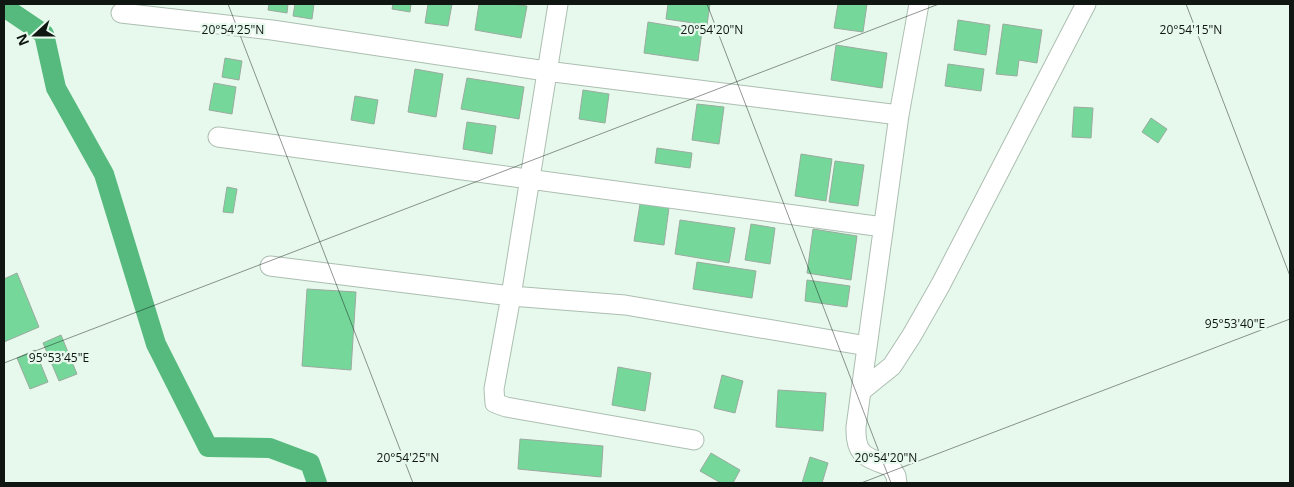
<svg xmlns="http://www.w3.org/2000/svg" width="1294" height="487" viewBox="0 0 1294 487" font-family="'Open Sans',sans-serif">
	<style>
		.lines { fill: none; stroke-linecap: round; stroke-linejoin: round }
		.canal { stroke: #56b97d; stroke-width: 20 }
		.building { fill: #75d89a; stroke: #9aab9f }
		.street-casing { stroke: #acbeb1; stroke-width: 21 }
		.street { stroke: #fff; stroke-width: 19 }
		.ticks { fill: none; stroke: #101612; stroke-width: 1; stroke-opacity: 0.45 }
		.ticks-label { font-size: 12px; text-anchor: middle; fill: #101612; stroke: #e7f9ec; stroke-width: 4.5; stroke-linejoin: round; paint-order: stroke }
	</style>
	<rect width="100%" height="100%" fill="#e7f9ec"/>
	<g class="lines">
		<!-- canal -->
		<path class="canal" d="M4,7L44,34L56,88L104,174L156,344L208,447L270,448L310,463L317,483"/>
	</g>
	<!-- building -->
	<path class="building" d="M269,4H288L287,13L268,10Z
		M295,4H314L312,19L293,16Z
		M393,4H411L410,12L392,9Z
		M428,4H452L448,26L425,23Z
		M479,4H511L527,6L521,38L475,30Z
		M668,4H710L707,25L666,19Z
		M838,4H867L863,32L834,28Z
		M958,20L990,25L986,55L954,50Z
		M648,22L702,31L698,61L644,53Z
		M1003,24L1042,30L1037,63L1019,60L1017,76L996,74Z
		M836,45L887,53L882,88L831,80Z
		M225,58L242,61L239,80L222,77Z
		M948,64L984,69L981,91L945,86Z
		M415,69L443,74L436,117L408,112Z
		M467,78L524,87L519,119L461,109Z
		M214,83L236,87L232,114L209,110Z
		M583,90L609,94L605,123L579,119Z
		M355,96L378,100L374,124L351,120Z
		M697,104L724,107L719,144L692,140Z
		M1074,107L1093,108L1091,138L1072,137Z
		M1151,118L1167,129L1158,143L1142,132Z
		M467,122L496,126L492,154L463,149Z
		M657,148L692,153L690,168L655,163Z
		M801,154L832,159L826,201L795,196Z
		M835,161L864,165L858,206L829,202Z
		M227,187L237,189L233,213L223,212Z
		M640,204L669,208L664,245L634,241Z
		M680,220L735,228L729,263L675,254Z
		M751,224L775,228L770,264L745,260Z
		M813,229L857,236L851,280L807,273Z
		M697,262L756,271L752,298L693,289Z
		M17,273L39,327L4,342V279Z
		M807,280L850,286L847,307L805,301Z
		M307,289L356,292L351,370L302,366Z
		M61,335L77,374L59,381L43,343Z
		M35,350L48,382L30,389L17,358Z
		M618,367L651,373L645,411L612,405Z
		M722,375L743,381L735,413L714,408Z
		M778,390L826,393L823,431L776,427Z
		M520,439L603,446L601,477L518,469Z
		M711,453L740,470L733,483H721L700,471Z
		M810,457L828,463L822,483H802Z"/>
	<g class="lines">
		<!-- street casing -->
		<g class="street-casing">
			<path id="street" d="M558,4L511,296L494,389L495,403L506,407L694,440
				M121,13L272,30L546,71L899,115
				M218,137L883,227
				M270,266L511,296L625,305L867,346
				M861,391L892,366L912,335L941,284L1086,4
				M897,483L896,476L891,467C867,457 855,457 856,427L899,115L919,4"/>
		</g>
		<!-- street -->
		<use href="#street" class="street"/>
	</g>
	<!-- ticks -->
	<path class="ticks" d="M228,4L413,483M707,4L891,483M1186,4L1290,276M4,363L939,4M861,483L1290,319"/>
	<g class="ticks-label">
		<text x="233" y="34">20°54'25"N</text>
		<text x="712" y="34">20°54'20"N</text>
		<text x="1191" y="34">20°54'15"N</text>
		<text x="1235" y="328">95°53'40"E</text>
		<text x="59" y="362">95°53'45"E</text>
		<text x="408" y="462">20°54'25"N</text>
		<text x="886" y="462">20°54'20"N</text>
	</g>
	<!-- border -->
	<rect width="1294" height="487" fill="none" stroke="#101612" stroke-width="10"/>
	<!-- north arrow -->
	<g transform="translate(35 35) rotate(249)" stroke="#e7f9ec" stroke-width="4" paint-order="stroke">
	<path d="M0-4L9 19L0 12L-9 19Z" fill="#101612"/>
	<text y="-8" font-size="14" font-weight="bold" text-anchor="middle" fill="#101612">N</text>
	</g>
</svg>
